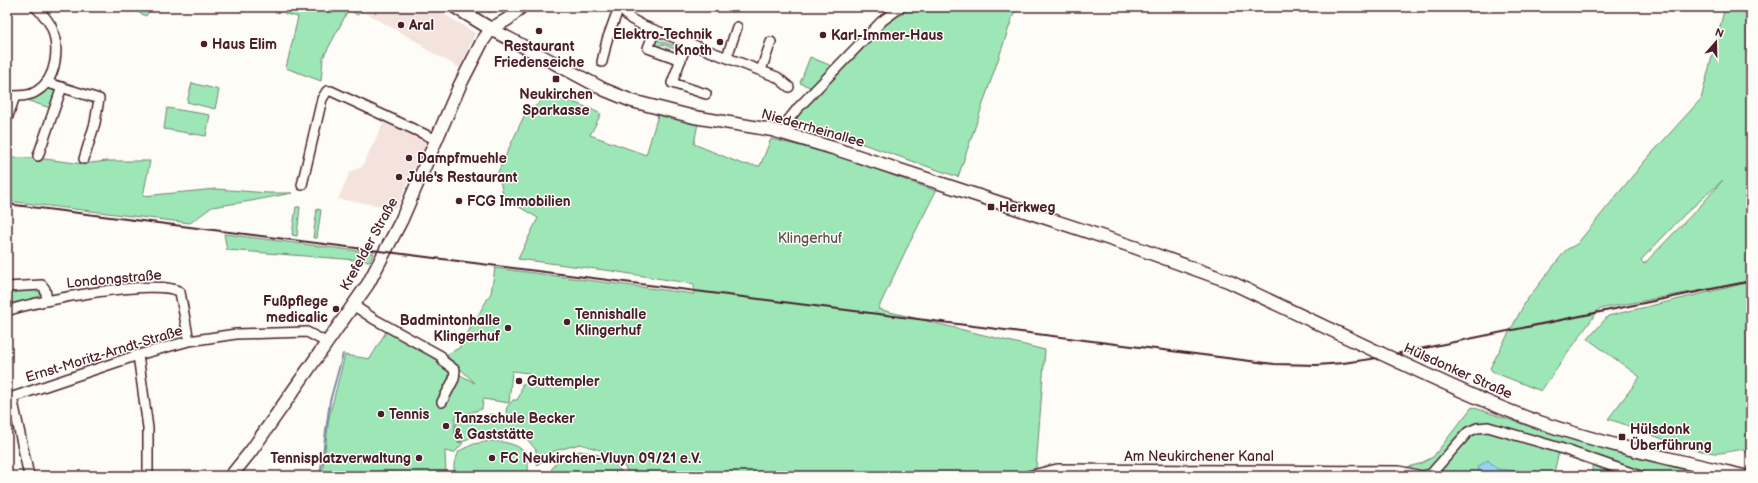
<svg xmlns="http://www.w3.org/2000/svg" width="1758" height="483" viewBox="0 0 1758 483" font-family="'Balsamiq Sans',sans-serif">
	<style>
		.built { fill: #f4e2dc }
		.green { fill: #9de7b6; stroke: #748370; fill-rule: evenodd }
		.water { fill: #92d5f4; stroke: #758ca4 }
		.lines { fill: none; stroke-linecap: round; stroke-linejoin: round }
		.stream { stroke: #758ca4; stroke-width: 2 }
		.minor-casing { stroke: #4a1f2b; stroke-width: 12 }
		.secondary-casing { stroke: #4a1f2b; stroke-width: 15 }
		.minor { stroke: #fdfcf7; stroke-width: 9 }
		.secondary { stroke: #fdfcf7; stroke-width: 12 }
		.rail { stroke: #4a1f2b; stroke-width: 2 }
		.secondary-bridge-casing { stroke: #4a1f2b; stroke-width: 15; stroke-linecap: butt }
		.secondary-bridge { stroke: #fdfcf7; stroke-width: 12 }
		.poi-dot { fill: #4a1f2b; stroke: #fdfcf7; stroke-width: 1.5 }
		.labels { text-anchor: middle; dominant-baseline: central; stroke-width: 3; stroke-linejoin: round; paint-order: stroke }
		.poi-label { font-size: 14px; font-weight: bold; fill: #4a1f2b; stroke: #fdfcf7; text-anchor: start }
		.street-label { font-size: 14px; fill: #4a1f2b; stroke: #fdfcf7 }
		.park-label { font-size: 14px; fill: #5f514e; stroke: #fdfcf7 }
	</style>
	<rect width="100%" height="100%" fill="#fdfcf7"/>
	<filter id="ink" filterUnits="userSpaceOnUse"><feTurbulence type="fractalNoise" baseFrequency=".025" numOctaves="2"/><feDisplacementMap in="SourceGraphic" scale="8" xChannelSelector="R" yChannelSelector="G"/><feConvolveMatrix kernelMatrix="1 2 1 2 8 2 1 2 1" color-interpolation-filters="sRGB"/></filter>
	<g filter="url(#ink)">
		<!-- built -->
		<path class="built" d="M355,7H432L475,33L460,68L422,47L423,45Z
			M384,122L427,142L396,208L338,199L350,172L362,167Z"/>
		<!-- green -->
		<path class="green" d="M127,7H151L146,16Z
			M287,7H355L362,12L357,15L349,9L323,58L321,81L286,68L298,17L285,14Z
			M477,7H501L490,12Z
			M905,7H1016L958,177L791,119L884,23Z
			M1725,7H1751V281L1599,309L1541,391L1493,372L1490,368L1526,301L1566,250L1577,244L1644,162L1701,99ZM1723,180L1702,204L1644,264L1641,260L1685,214Z
			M662,35L657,40L672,45L679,41L682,45L679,54H673L677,50L662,44L657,48C653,44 654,42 655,37Z
			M810,57L834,67L815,89L800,83Z
			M192,83L219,90L215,109L187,102Z
			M51,86L58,88L53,109L26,100L39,96Z
			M545,98C567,99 581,104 601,114L590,135L646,155L658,115L698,123L694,144L742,164L760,166L771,139L834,154L936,191L905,252L878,309L1045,350L1036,468L1030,476H630L622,462L603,451L580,444L554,451L537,465L536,450L527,439L507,432L479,431L465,441L457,442L463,443L454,453L445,451L446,476H322L329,417L345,355L370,359L387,330L436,358L453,371L475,383L446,355L459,348L491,293L495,268L694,294V284L612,271L518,259L538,218L504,198L498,172L524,116ZM512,371L529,373L528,384H522L520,395L517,400H513L507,407L506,412L509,419L491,414L478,418L463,420L456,424L455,434V417L482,409L483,399L509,403Z
			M167,108L210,115L206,136L164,129Z
			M7,158H37L83,164L107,161H150L143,196L216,189L268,193H292L251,201L212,207L190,223L7,201Z
			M296,207H300L297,236L292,235Z
			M317,209L321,210L317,238H313Z
			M224,234L374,253L370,261L227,250Z
			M1751,282V457L1744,450C1734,449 1725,454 1714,453C1677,449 1643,429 1608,419L1640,377L1588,339L1608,316Z
			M40,287L43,296L41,298L7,308V290Z
			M1472,407L1531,427L1708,476H1645L1638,474L1643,476H1592V457L1560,448L1553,476H1435L1400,469L1419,464L1433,457Z
			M489,441C500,441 519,443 526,454C529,461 528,469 528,476H454V464L459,451L474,444Z
			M580,451C600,455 614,456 623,476H549C554,459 564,455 580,451Z"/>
		<!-- water -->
		<path class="water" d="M1488,460L1497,469L1527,472L1539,476H1478L1479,466Z"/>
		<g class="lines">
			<!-- stream -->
			<path class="stream" d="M320,476L330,401L343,354"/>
			<!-- minor casing -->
			<g class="minor-casing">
				<path id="minor" d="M619,7L631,19L644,26L777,77L789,87
					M655,30L648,48L681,60
					M687,43L672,83L706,94
					M727,57L737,27
					M602,62L607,40L619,7
					M761,70L771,42
					M48,83L99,99L95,123L84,159
					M7,96C17,96 29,97 37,91C57,79 60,47 51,26C47,19 41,12 35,7
					M7,119L15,96
					M785,133L789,119L798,108L882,21L901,7
					M38,156L62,87
					M302,185L322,99L327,91H331L437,140
					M7,287L42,285L45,289L47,300
					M353,305L374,319L441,356L443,361L455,370L454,379L442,402
					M7,311C35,301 159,277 180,292L189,341
					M138,355L148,428V476
					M12,397L29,476
					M7,399L138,355L189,341L236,334L307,332L326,342
					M1028,476L1057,469L1399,471L1422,476L1431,474L1468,432L1477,428L1488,427L1560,448L1640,476"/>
			</g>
			<!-- secondary casing -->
			<g class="secondary-casing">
				<path id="secondary" d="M455,7L491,29L605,90L632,101L694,117L772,130L833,148L1134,247L1228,281L1380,353
					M1391,358C1438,380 1484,402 1533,420C1602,444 1674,460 1744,476
					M231,476L251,451L368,284L401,221L460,85L482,42L491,29L508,19L521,7"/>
			</g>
			<!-- minor -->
			<use href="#minor" class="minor"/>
			<!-- secondary -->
			<use href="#secondary" class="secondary"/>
			<!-- rail -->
			<path class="rail" d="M7,204L1274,364L1317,365L1343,363L1371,359L1751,281"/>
			<!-- secondary-bridge casing -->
			<g class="secondary-bridge-casing">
				<path id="secondary-bridge" d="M1380,353L1391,358"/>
			</g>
			<!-- secondary-bridge -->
			<use href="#secondary-bridge" class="secondary-bridge"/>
		</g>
	</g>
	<!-- markers -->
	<g class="poi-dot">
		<circle cx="401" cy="25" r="4"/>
		<circle cx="539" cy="31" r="4"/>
		<circle cx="823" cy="35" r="4"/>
		<circle cx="720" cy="42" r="4"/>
		<circle cx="204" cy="44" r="4"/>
		<rect x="552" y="75" width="8" height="8" rx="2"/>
		<circle cx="409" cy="158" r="4"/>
		<circle cx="399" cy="177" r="4"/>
		<circle cx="459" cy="201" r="4"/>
		<rect x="987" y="203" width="8" height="8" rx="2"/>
		<circle cx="336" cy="309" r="4"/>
		<circle cx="567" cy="322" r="4"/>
		<circle cx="508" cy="328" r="4"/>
		<circle cx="519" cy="381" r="4"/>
		<circle cx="381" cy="414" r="4"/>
		<circle cx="446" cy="426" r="4"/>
		<rect x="1618" y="433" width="8" height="8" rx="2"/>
		<circle cx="419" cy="458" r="4"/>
		<circle cx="492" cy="458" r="4"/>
	</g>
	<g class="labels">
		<!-- poi labels -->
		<g class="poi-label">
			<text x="409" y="25">Aral</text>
			<text x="712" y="34" text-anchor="end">Elektro-Technik<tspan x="712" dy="16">Knoth</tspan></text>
			<text x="831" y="35">Karl-Immer-Haus</text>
			<text x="212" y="44">Haus Elim</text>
			<text x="539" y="46" text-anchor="middle">Restaurant<tspan x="539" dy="16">Friedenseiche</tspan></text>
			<text x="556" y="94" text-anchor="middle">Neukirchen<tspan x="556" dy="16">Sparkasse</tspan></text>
			<text x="417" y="158">Dampfmuehle</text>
			<text x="407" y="177">Jule's Restaurant</text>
			<text x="467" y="201">FCG Immobilien</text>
			<text x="999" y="207">Herkweg</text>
			<text x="328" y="301" text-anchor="end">Fußpflege<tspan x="328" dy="16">medicalic</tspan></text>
			<text x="575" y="314">Tennishalle<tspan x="575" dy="16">Klingerhuf</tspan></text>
			<text x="500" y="320" text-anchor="end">Badmintonhalle<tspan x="500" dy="16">Klingerhuf</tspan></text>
			<text x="527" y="381">Guttempler</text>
			<text x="389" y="414">Tennis</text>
			<text x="454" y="418">Tanzschule Becker<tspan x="454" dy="16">&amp; Gaststätte</tspan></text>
			<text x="1630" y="429">Hülsdonk<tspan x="1630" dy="16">Überführung</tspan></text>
			<text x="411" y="458" text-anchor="end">Tennisplatzverwaltung</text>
			<text x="500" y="458">FC Neukirchen-Vluyn 09/21 e.V.</text>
		</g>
		<!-- street labels -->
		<g class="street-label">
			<text transform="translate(813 128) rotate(16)">Niederrheinallee</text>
			<text transform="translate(369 244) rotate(-61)">Krefelder Straße</text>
			<text transform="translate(114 279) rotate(-5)">Londongstraße</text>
			<text transform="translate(104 354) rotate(-17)">Ernst-Moritz-Arndt-Straße</text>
			<text transform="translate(1458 371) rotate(24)">Hülsdonker Straße</text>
			<text x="1199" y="456">Am Neukirchener Kanal</text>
		</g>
		<!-- park labels -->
		<g class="park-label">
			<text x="810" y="238">Klingerhuf</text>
		</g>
	</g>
	<!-- margin -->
	<rect width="1758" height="483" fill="none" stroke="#fdfcf7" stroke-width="24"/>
	<rect x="12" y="12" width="1734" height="459" fill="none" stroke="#4a1f2b" stroke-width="1.5" filter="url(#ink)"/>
	<!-- north arrow -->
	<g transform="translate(1716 42) rotate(20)" stroke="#fdfcf7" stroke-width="3" paint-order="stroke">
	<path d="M0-3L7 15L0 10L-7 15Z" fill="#4a1f2b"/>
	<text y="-6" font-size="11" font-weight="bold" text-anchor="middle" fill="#4a1f2b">N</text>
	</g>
</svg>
